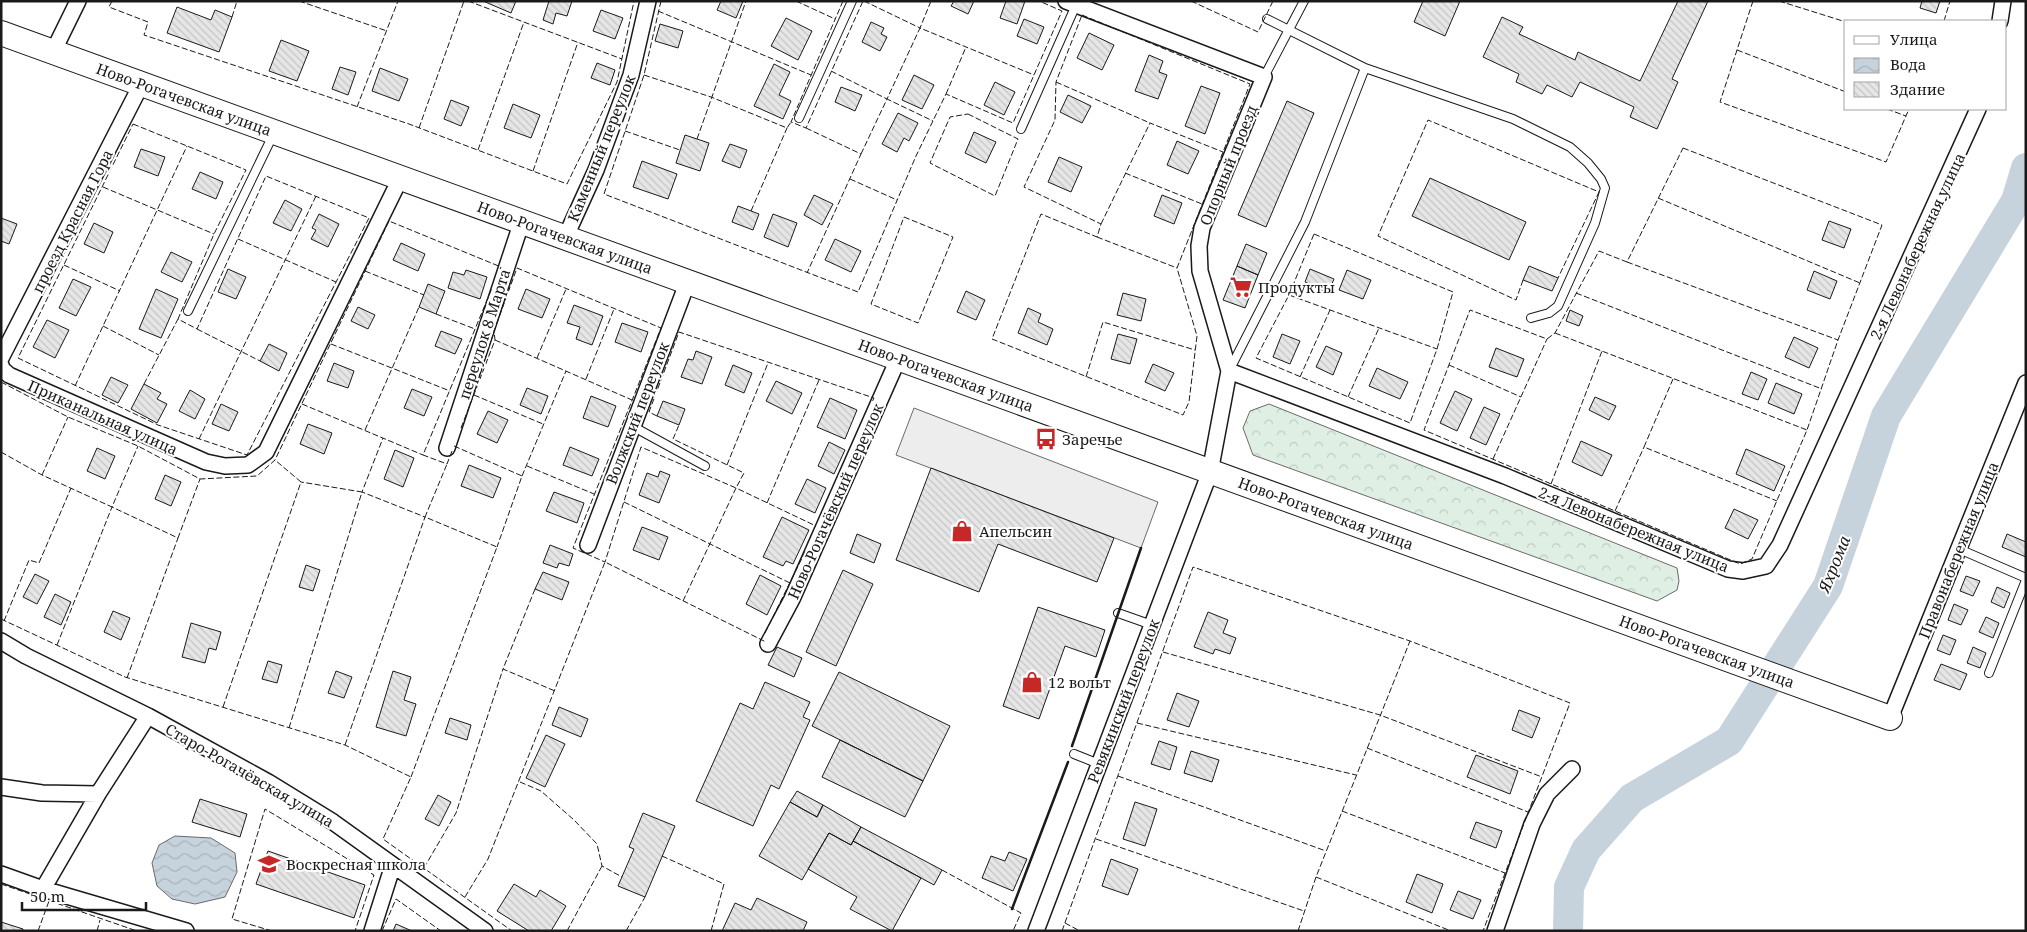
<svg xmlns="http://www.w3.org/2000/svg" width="2027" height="932" viewBox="0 0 2027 932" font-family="'Noto Serif',serif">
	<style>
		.forest { fill: url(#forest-crowns); stroke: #6a6a6a }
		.parking { fill: #ededed; stroke: #6a6a6a }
		.water { fill: url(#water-waves); stroke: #6a6a6a }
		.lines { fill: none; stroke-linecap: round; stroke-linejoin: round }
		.river { stroke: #c6d2dc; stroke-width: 30 }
		.building { fill: url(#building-back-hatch); stroke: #1a1a1a }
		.lane-casing { stroke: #1a1a1a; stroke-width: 10 }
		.street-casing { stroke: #1a1a1a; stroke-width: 18 }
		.primary-casing { stroke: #1a1a1a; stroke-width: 26 }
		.lane { stroke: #fff; stroke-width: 8 }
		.street { stroke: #fff; stroke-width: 15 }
		.primary { stroke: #fff; stroke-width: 24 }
		.fence { stroke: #1a1a1a; stroke-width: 1; stroke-dasharray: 6 2.5; stroke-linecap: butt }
		.wall { stroke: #1a1a1a; stroke-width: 2.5 }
		.labels { text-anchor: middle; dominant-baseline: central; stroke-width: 4; stroke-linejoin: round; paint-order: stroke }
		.street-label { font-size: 15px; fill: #1a1a1a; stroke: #fff }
		.poi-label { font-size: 15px; fill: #1a1a1a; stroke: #fff; text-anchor: start }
		.water-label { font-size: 16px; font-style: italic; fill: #1a1a1a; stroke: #fff }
	</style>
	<defs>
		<pattern id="forest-crowns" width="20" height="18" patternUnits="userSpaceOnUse" patternTransform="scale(1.25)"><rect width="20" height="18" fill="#e0efe3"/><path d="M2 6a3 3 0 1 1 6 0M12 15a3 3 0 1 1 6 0" fill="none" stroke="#c0ccc2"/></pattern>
		<pattern id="water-waves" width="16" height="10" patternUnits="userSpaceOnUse" patternTransform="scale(1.25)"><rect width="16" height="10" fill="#c6d2dc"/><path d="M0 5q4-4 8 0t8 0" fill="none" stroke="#aab4bc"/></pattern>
		<pattern id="building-back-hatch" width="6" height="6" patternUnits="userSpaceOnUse" patternTransform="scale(1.25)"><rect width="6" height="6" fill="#e6e6e6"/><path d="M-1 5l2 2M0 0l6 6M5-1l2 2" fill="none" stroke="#c5c5c5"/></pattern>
	</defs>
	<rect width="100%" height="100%" fill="#fff"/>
	<!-- forest -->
	<path class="forest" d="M1269,404L1677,568L1679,581L1677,590L1657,601L1253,455L1243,428L1250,411Z"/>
	<!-- parking -->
	<path class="parking" d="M914,408L1158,502L1141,548L896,455Z"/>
	<!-- water -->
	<path class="water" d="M175,836L211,838L235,853L237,872L225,897L195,904L172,899L157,886L152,863L159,845Z"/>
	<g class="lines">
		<!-- river -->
		<path class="river" d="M1568,931L1569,887L1586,850L1632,798L1729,741L1828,586L1886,416L2016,201L2026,168"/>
	</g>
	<!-- building -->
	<path class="building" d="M483,1H516L511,13Z
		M549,1H572L567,16L556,13L553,24L543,20Z
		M721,1H743L736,18L717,10Z
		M954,1H974L968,14L951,6Z
		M1006,1H1025L1017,24L1000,18Z
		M1423,1H1460L1445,36L1414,22Z
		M1678,1H1708L1672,79L1678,82L1657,129L1630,117L1634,107L1580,82L1572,97L1547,85L1542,94L1516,82L1519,74L1483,57L1502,17L1523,27L1519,34L1575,60L1578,52L1640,81Z
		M1922,1H1940L1936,13L1920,8Z
		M177,7L211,20L215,10L232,17L219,52L167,33Z
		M601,10L623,18L615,39L593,31Z
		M786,18L812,31L798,60L771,46Z
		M1024,19L1044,27L1037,44L1017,36Z
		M871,22L884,28L881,34L887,37L880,51L862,42Z
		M660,24L683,31L678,48L655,41Z
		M1089,33L1114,45L1102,70L1077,58Z
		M281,40L309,51L297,81L269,71Z
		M1149,55L1163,61L1159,72L1167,75L1158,99L1135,91Z
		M597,63L615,70L610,85L591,78Z
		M774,64L790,72L779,95L791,101L783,119L754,106Z
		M340,67L356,72L348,95L332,89Z
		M380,68L408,79L399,101L372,91Z
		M914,75L934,85L922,109L902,100Z
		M995,82L1015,92L1004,115L984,105Z
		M1201,86L1220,93L1205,134L1185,126Z
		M841,87L862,95L855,111L835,102Z
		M1068,95L1091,106L1082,123L1060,112Z
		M451,100L469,107L461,126L444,119Z
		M1287,101L1314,113L1266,227L1238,215Z
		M513,104L540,115L531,138L504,128Z
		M898,113L918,123L909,141L904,138L897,152L882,144Z
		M974,132L996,142L986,163L965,153Z
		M685,135L709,143L700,171L676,163Z
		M1177,141L1199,151L1188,174L1167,165Z
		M730,144L747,150L740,168L722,161Z
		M141,149L165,157L158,176L134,167Z
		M1059,157L1082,167L1071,192L1048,182Z
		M642,161L677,174L668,199L633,187Z
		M200,172L223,182L216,199L192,189Z
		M1430,178L1526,222L1509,260L1412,216Z
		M814,195L833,204L822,225L804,215Z
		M1162,195L1182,203L1174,224L1154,216Z
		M285,200L302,209L291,231L273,223Z
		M738,206L759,214L753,230L732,222Z
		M319,214L339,224L328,247L311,239L316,230L312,228Z
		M773,214L797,223L788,247L764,237Z
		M1,218L17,224L9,244L1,241Z
		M1829,221L1851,229L1844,248L1822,240Z
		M94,223L113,232L104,253L84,244Z
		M835,239L861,251L851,272L825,260Z
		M401,243L425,254L418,271L393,260Z
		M1246,244L1267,253L1258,275L1237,266Z
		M171,252L192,262L182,282L161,272Z
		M1237,266L1258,275L1245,308L1223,300Z
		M1529,266L1558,278L1552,291L1523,280Z
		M228,269L246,277L236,299L218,292Z
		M1310,269L1334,279L1328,293L1305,282Z
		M466,270L487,277L480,299L448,288L453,272L464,275Z
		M1347,270L1371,280L1363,299L1339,290Z
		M1814,271L1837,281L1830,299L1807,290Z
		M73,279L91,287L76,316L59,308Z
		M428,284L445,291L436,314L419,307Z
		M156,289L178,299L161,338L139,329Z
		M526,289L550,299L542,318L518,309Z
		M966,291L985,300L976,320L957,312Z
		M1123,293L1146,299L1141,321L1117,315Z
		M574,305L603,316L592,345L576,339L580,327L567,323Z
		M358,307L375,315L368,329L351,321Z
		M1028,308L1041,314L1038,322L1053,329L1047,345L1018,333Z
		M1570,310L1583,316L1579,326L1566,321Z
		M47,320L69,330L55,358L33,347Z
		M622,323L648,332L641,352L615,342Z
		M441,331L462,339L455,354L435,346Z
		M1118,334L1137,339L1130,364L1111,359Z
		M1282,334L1300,341L1290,364L1273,357Z
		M1794,337L1818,348L1809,368L1785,357Z
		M269,344L287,353L279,371L260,361Z
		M1326,346L1342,353L1333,375L1316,367Z
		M1496,348L1524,359L1517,377L1489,367Z
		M696,351L712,357L702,384L681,377L688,359L693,360Z
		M334,363L354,371L348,388L327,381Z
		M1153,364L1174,373L1165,391L1145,382Z
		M733,365L752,373L744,393L725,385Z
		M1377,368L1408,382L1400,399L1369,386Z
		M1751,372L1767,379L1758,400L1742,394Z
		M111,377L128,385L118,403L102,395Z
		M776,381L802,393L792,414L766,401Z
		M1776,383L1802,394L1794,414L1768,403Z
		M144,384L161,393L157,399L167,404L157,423L131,409Z
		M527,388L548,396L541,414L520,405Z
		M412,389L432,397L424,416L404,408Z
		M190,390L205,399L195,419L179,411Z
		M1455,391L1472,399L1457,431L1440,423Z
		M591,396L616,406L608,427L583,418Z
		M1595,397L1616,406L1609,420L1589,410Z
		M830,398L857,410L845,439L817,427Z
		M663,401L685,409L679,425L657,416Z
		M221,404L238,412L229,431L212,424Z
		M1484,407L1500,414L1486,445L1470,438Z
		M488,411L508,420L497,443L477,434Z
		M308,424L332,433L324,454L300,444Z
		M1581,441L1612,455L1602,476L1572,462Z
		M829,442L845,450L834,474L818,466Z
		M570,447L599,459L592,476L563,465Z
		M97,448L115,456L105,479L87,471Z
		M1746,449L1785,466L1774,491L1736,474Z
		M395,450L414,458L403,487L384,479Z
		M469,465L501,478L493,498L461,486Z
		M931,468L1114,538L1097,582L998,544L979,592L896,560Z
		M660,471L670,475L659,503L639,495L647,473L658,477Z
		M165,475L181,482L171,506L155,499Z
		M807,479L826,488L815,513L795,504Z
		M554,492L584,503L577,523L546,511Z
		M1734,509L1758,520L1748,539L1725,528Z
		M782,517L809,530L793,564L786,561L783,566L763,557Z
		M642,527L668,537L659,560L633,550Z
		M857,534L881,544L874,563L850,553Z
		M2007,534L2026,542V557L2002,547Z
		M550,545L573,554L569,566L559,563L557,568L543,563Z
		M306,565L320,570L313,591L299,587Z
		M843,570L873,584L836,666L806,652Z
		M543,572L569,582L562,600L535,589Z
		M35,574L49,581L37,604L23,597Z
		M760,575L781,586L767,615L746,604Z
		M1966,576L1980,581L1973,596L1960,591Z
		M1997,587L2010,593L2004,608L1991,602Z
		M55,594L71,602L61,625L44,617Z
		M1954,604L1968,610L1961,625L1948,620Z
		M1038,607L1105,630L1096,657L1065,646L1039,719L1003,706Z
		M113,611L130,618L121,640L104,632Z
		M1208,612L1228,620L1223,633L1236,638L1230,654L1215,649L1213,654L1194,647Z
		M1986,617L1999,623L1993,638L1979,632Z
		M191,623L221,632L216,650L209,648L205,663L182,657Z
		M1943,635L1956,640L1950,655L1937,650Z
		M777,647L802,658L794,677L768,665Z
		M1973,647L1986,653L1980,668L1967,663Z
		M268,661L282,665L277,683L262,679Z
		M1941,664L1967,674L1960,690L1934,680Z
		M336,671L352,677L344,698L328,693Z
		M393,671L411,677L404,700L416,704L406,736L376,727Z
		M839,672L950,726L923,781L812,726Z
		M765,682L810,702L803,717L810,720L779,789L771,785L753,826L696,801L740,703L753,709Z
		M1177,693L1199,701L1189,727L1167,720Z
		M559,707L588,719L581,737L552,725Z
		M1519,710L1540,718L1532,738L1512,730Z
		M450,718L471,725L467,740L445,733Z
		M546,735L565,744L545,787L526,778Z
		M840,740L923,781L905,817L822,777Z
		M1159,741L1177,747L1170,770L1151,764Z
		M1191,751L1219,760L1212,782L1184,773Z
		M1476,755L1518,771L1510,794L1467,777Z
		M797,791L823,805L817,817L790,802Z
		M438,795L451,802L439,826L425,819Z
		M200,799L247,814L240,837L192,822Z
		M790,802L817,817L823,805L861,827L851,845L829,833L802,880L759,856Z
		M1135,802L1157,809L1145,846L1123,839Z
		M643,813L675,826L645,897L618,886L634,849L629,847Z
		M1476,822L1502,831L1496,848L1470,838Z
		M861,827L942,870L934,885L853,841Z
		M829,833L851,845L853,841L921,878L892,931L850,909L857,897L808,869Z
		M268,851L365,885L354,918L256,884Z
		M1009,852L1027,859L1013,891L982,878L991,856L1005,861Z
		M1111,859L1138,869L1128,895L1102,886Z
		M1417,874L1443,884L1432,913L1406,902Z
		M514,884L536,897L540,890L566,906L551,931H529L497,911Z
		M1458,891L1481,900L1473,919L1450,910Z
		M757,898L807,922L803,931H722L735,903L751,910Z
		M1,922L23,929V931H1Z
		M396,924L412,931H393Z"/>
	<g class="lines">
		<!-- lane casing -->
		<g class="lane-casing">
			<path id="lane" d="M1267,19L1365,68L1513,119L1570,147L1588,163L1601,179L1605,188L1595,223L1558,306L1549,313L1531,318
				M1264,77L1304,1
				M799,118L852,1
				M1021,129L1076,5
				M188,311L273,135
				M1230,369L1305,222L1365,68
				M632,426L705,466
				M1959,549L2026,578
				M1118,613L1152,625
				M1989,673L2026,580
				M1074,754L1099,764"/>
		</g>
		<!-- street casing -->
		<g class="street-casing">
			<path id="street" d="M2000,21L2003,1
				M53,52L78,1
				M566,236L596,170L631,75L648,1
				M1,358L142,83
				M1,365L2,369L9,375L206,462L225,466L248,465L266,452L401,177
				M1229,371L1505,476L1728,569L1743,571L1766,566L1780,545L1978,109
				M447,448L522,221
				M588,545L688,281
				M1,641L26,656L148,716L268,782L333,822L485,931
				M768,644L792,599L899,357
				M1890,718L2026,383
				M1,787L42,793L98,794
				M1,874L43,889L186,931
				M43,889L98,794L148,716
				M372,931L393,865
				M1036,931L1210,472L1229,371L1200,271L1199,246L1202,228L1264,77L1066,1
				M1495,931L1532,824L1547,794L1572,769"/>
		</g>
		<!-- primary casing -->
		<g class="primary-casing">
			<path id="primary" d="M1,33L1890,718"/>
		</g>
		<!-- lane -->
		<use href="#lane" class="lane"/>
		<!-- street -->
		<use href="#street" class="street"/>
		<!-- primary -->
		<use href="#primary" class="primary"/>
		<!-- fence -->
		<path class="fence" d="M112,1L109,7L148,22L144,35L409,124L567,184L617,82L634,1
			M299,1L387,31
			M468,1L622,59
			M661,1L644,75L604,194L858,292L916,156L946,94L1013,123L1062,11L1039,1
			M796,1L835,19
			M843,1L791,122L806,128L863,1
			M864,1L920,28L931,1
			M1191,1L1258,32L1273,1
			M1753,1L1720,102L1886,162L1909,109
			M1779,1L1846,22
			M658,11L811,75
			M1082,15L1250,84L1177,268L1197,336L1189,402L1183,415L992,339L1041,214L1097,237L1101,224L1024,187L1055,120L1056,82Z
			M232,17L237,1
			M1944,21L1950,1
			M1737,50L1846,92
			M831,71L887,99L920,28L1034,75
			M644,75L711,97L787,128L791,122
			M1056,82L1150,123
			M946,94L966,47
			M357,107L398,1
			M1887,109L1906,116
			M968,114L1018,139L995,196L930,163L950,117Z
			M133,124L246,170L214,234L178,319L197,329L266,176L369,218L247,455L158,425L18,358Z
			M419,128L464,1
			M806,128L861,154L807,273
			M625,131L680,150
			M697,139L746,1
			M1683,148L1882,225L1838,340L1807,430L1752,559L1740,564L1424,430L1470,310L1547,339L1555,333L1599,251L1627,262Z
			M478,150L524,22
			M861,154L887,99L933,121
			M533,171L578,42
			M1125,173L1202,204
			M850,179L897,200
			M103,187L214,234
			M1658,198L1860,283
			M751,211L787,128
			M904,217L953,237L918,323L871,304Z
			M1101,224L1150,123L1223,152
			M1314,234L1453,292L1437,349L1410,423L1256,358L1289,295Z
			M1097,237L1177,268
			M238,239L336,282
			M1627,262L1838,340
			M64,265L120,291
			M365,271L424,295
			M1523,280L1516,300L1378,236L1428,120L1599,192L1558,278
			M1576,293L1822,389
			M1289,295L1437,349
			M436,314L475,329
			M103,326L159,355
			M197,329L260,361
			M1555,333L1807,430
			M495,340L632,400
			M331,344L450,391
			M537,358L566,289
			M1449,365L1521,397
			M1086,377L1103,322L1195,350
			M1300,377L1330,310
			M586,379L614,309
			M1673,379L1644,447L1777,501
			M1,382L68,417L138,446L200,479L257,476L275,460L389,221L501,267L500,269
			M144,384L178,319
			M75,386L187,146
			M474,395L543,424
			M1348,397L1379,328
			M302,404L423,455
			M657,416L649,412L679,332L874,398L872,402
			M461,428L495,340L494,331L517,268L661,328L573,548L605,562L641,447L736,488L744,473L673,439L679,425
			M365,430L419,307
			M199,439L316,196
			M454,446L522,476L497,547
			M452,451L447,464L423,455L492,288
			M1,452L42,475L112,507L138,446
			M1493,459L1547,339
			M727,465L768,363
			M527,466L594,494
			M42,475L68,417
			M522,476L566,371
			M1551,484L1602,351
			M624,502L790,583
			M767,503L819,380
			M1615,511L1644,447
			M535,589L503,669L555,691
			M683,601L736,488L816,526
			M1,619L125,677L345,745L411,777L383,839L512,931
			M4,621L29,560L39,563L71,488
			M765,633L806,550
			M57,645L112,507L178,538L200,479
			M1163,652L1380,715L1542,777
			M127,678L178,538
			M223,707L301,482L275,460
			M1137,723L1356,775
			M289,728L362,492L301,482
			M345,745L425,517L362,492L383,438
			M1367,748L1528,812
			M1118,776L1326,851
			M411,777L497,547L425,517L447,464
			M520,782L541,791L574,820L597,844L602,866L622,877
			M1342,811L1505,873
			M1096,839L1304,911
			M662,856L724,884L711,931
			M424,868L456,813L503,669
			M942,870L1021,913L1013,931
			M1316,877L1451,931
			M1,884L137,931
			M465,897L488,859L605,562L766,642
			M1065,923L1080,931
			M38,931L49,901
			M97,931L100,920
			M272,931L232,919L265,809L374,875L355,931
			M382,931L396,899L441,931
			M567,931L602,866
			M626,931L645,897
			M1062,931L1193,567L1410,641L1570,703L1483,931
			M1298,931L1316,877L1410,641"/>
		<!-- wall -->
		<path class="wall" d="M1072,746L1141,548
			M1012,909L1068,762"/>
	</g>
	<!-- icons -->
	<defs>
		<g id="supermarket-bare" transform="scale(1.725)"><path d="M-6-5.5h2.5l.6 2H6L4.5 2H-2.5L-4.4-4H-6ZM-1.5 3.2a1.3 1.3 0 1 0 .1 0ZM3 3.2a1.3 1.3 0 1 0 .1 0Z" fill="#c62828" stroke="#fff" stroke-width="2.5" paint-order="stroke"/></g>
		<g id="bus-bare" transform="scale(1.725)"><path d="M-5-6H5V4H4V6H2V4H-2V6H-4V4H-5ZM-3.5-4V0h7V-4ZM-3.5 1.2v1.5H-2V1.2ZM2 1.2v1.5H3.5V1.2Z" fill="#c62828" stroke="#fff" stroke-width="2.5" paint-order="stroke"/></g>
		<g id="shop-bare" transform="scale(1.725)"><path d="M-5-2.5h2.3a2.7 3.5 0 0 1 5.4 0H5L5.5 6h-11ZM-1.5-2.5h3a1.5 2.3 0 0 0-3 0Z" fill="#c62828" stroke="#fff" stroke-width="2.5" paint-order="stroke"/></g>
		<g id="school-bare" transform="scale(1.725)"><path d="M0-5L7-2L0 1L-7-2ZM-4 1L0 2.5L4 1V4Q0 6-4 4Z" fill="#c62828" stroke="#fff" stroke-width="2.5" paint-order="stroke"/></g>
	</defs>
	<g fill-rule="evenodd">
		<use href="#supermarket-bare" x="1241" y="287"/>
		<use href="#bus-bare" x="1046" y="439"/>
		<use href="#shop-bare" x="962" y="531"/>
		<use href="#shop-bare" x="1032" y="682"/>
		<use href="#school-bare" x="269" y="864"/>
	</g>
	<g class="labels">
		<!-- street labels -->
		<g class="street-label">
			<text transform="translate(184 99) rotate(20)">Ново-Рогачевская улица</text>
			<text transform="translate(601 148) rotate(-68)">Каменный переулок</text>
			<text transform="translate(1228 165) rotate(-68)">Опорный проезд</text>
			<text transform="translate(72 221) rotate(-63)">проезд Красная Гора</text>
			<text transform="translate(565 237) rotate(20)">Ново-Рогачевская улица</text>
			<text transform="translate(1917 246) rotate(-65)">2-я Левонабережная улица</text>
			<text transform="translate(484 334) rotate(-72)">переулок 8 Марта</text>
			<text transform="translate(946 375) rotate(20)">Ново-Рогачевская улица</text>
			<text transform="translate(637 413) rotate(-69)">Волжский переулок</text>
			<text transform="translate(103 417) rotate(24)">Приканальная улица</text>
			<text transform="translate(835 501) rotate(-66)">Ново-Рогачёвский переулок</text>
			<text transform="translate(1326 513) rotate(20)">Ново-Рогачевская улица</text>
			<text transform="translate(1634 529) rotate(22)">2-я Левонабережная улица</text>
			<text transform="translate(1958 550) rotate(-68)">Правонабережная улица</text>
			<text transform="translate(1707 651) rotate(20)">Ново-Рогачевская улица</text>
			<text transform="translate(1123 701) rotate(-69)">Ревякинский переулок</text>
			<text transform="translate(250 775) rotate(30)">Старо-Рогачёвская улица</text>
		</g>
		<!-- poi labels -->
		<g class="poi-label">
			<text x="1258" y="287">Продукты</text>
			<text x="1062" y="439">Заречье</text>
			<text x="979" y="531">Апельсин</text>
			<text x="1048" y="682">12 вольт</text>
			<text x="286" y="864">Воскресная школа</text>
		</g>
		<!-- water labels -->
		<g class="water-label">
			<text transform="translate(1834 564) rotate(-68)">Яхрома</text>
		</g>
	</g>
	<!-- border -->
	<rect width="2027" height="932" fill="none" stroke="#1a1a1a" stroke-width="5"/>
	<!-- legend -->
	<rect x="1844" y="20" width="162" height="90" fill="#ffffff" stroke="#a3a3a3"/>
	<rect x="1854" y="36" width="25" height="8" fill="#ffffff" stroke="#a3a3a3"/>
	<text x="1890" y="45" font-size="15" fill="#1a1a1a">Улица</text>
	<rect x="1854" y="58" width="25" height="15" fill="url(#water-waves)" stroke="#a3a3a3"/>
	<text x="1890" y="70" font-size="15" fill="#1a1a1a">Вода</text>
	<rect x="1854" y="82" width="25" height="15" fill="url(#building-back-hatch)" stroke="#a3a3a3"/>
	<text x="1890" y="95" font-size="15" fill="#1a1a1a">Здание</text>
	<!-- scale -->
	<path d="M22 902v8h124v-8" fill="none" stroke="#1a1a1a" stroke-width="2.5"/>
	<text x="30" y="902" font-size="15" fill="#1a1a1a" stroke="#ffffff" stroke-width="4" paint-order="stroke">50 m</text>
</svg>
